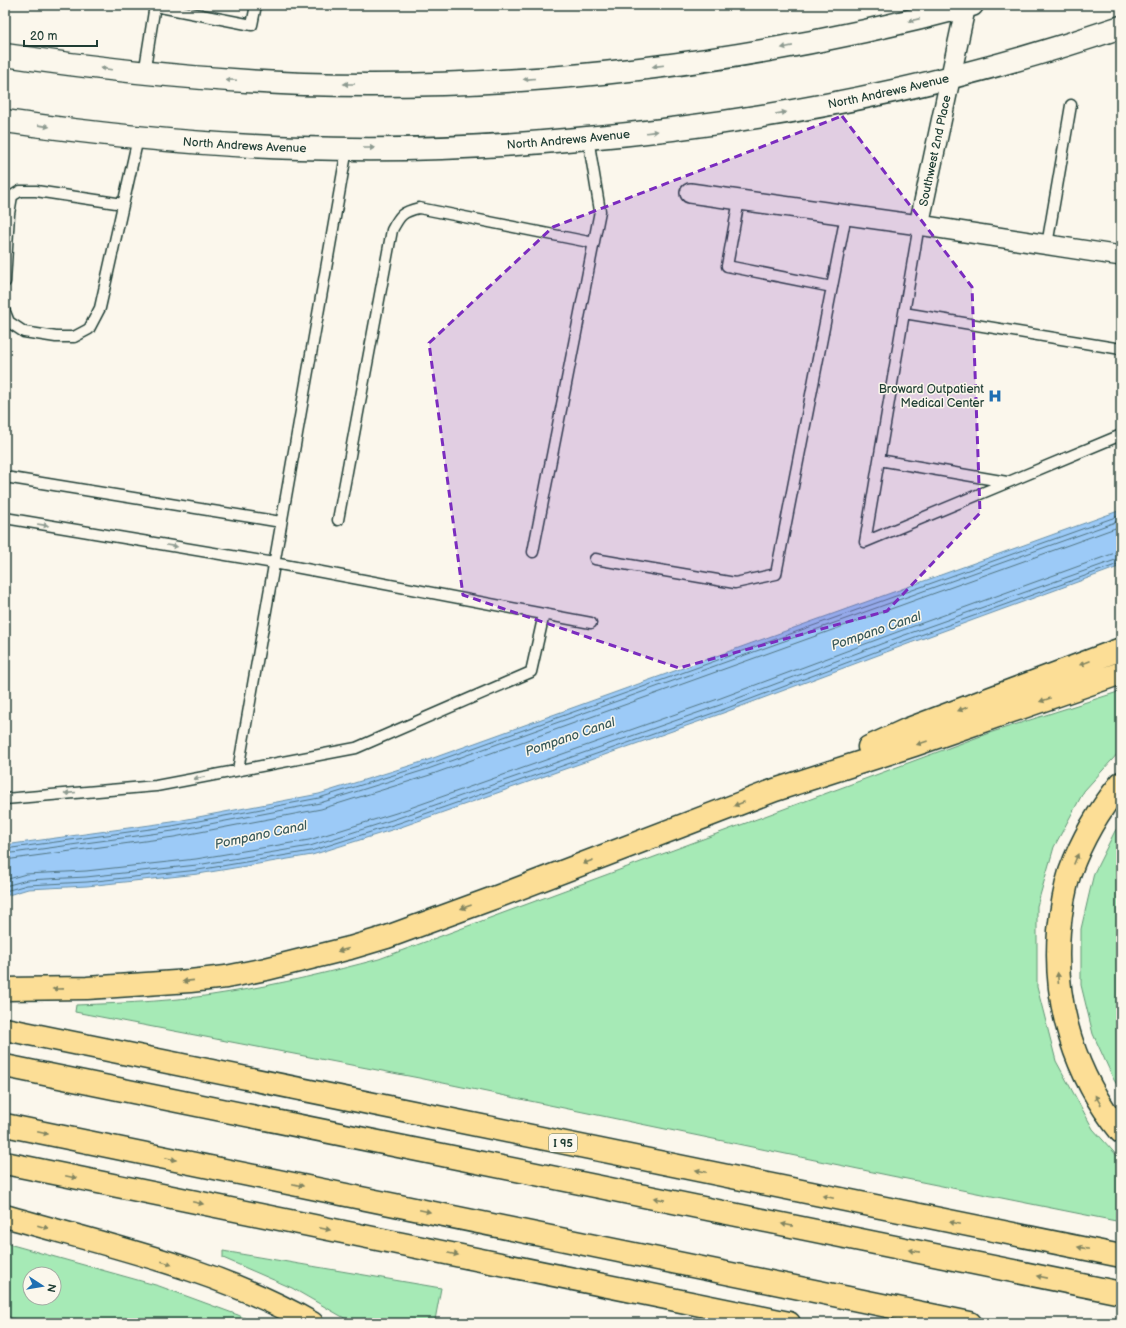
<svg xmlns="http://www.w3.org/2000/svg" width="1126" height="1328" viewBox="0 0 1126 1328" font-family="'Balsamiq Sans',sans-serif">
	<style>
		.green { fill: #a6eab6; stroke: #629475; fill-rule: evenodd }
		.water { fill: #9ccaf7; stroke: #6a92a9 }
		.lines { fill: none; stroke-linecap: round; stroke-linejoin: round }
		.shore { stroke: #517582; stroke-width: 1 }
		.service-casing { stroke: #1f3d34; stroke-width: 13 }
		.minor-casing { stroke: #1f3d34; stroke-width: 22 }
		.secondary-casing { stroke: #1f3d34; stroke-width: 25 }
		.motorway-casing { stroke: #1f3d34; stroke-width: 25 }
		.service { stroke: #fbf7ec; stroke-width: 10 }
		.minor { stroke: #fbf7ec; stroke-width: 19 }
		.secondary { stroke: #fbf7ec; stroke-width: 22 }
		.motorway { stroke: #fcde96; stroke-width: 22 }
		.oneway { fill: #8d9a90 }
		.oneway2 { fill: #828560 }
		.marked { fill: #7b2cbf; fill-opacity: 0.2; stroke: #7b2cbf; stroke-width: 3; stroke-dasharray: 8 5; stroke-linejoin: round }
		.labels { text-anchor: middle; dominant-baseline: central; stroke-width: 3; stroke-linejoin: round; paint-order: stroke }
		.shield { fill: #fbf7ec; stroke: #61756b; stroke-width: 1 }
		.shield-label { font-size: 11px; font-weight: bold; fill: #1f3d34 }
		.street-label { font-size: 12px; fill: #1f3d34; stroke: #fbf7ec }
		.poi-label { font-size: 12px; fill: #1f3d34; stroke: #fbf7ec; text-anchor: end }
		.water-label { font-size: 13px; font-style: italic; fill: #38595b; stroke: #fbf7ec }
	</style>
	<rect width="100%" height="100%" fill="#fbf7ec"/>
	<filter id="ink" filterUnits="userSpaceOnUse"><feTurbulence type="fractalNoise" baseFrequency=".025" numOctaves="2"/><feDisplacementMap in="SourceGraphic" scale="8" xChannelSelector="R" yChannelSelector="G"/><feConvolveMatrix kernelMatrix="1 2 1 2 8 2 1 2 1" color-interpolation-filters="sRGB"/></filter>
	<g filter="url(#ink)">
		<!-- green -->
		<path class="green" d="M1121,691V750L1084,791L1054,847L1037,906V987L1056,1061L1093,1129L1121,1160V1222L892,1176L419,1078L75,1012L76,1005C128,1003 180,1001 231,992C281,984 330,972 379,959L989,733Z
			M1121,823V1091L1114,1080L1093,1034L1081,985V929L1094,873L1115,831Z
			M5,1243L159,1286L238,1315L255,1323H23L5,1315ZM30,1274H54V1298H30Z
			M223,1251L441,1288L435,1320L450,1323H353L292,1288L223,1258Z"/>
		<!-- water -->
		<path class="water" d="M1121,510V566L905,645L723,713L401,827L312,855L198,874L87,886L28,889L5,896V845L172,822L319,794L425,761Z"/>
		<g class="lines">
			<!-- shore -->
			<path class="shore" d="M5,849L172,826L319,798L426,765L1121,515
				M5,854L173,831L320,803L428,769L1121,520
				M5,860L174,837L321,809L430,775L1121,526
				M5,880L26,874L86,871L196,859L309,840L396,813L718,699L900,631L1115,553L1121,552
				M5,886L27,880L86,877L197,865L310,846L398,818L720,705L902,636L1121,558
				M5,891L27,885L87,882L198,870L311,851L399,823L722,710L904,641L1121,563"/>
			<!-- service casing -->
			<g class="service-casing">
				<path id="service" d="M155,6L252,25L256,5
					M144,74L155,5
					M739,200L727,266L832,287
					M919,225L865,542L1121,435
					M1047,245L1071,105
					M5,282L9,214L12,196L20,191H36L123,204
					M5,312L9,322L24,332L56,337H74L89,329L100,308L138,138
					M904,313L1121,349
					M879,460L1007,482
					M5,477L281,522
					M5,518L274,563L591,623
					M338,520L392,230C400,215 402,212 419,208L594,243
					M533,552L600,211L588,138
					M595,559L735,583L776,574L846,215
					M238,770L347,149
					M5,799L156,786L356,748L531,672L544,614"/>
			</g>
			<!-- minor casing -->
			<g class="minor-casing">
				<g id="minor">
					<path d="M690,193L919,225L1121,256"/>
					<path id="s1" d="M919,225L966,5"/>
				</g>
			</g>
			<!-- secondary casing -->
			<g class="secondary-casing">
				<g id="secondary">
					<path d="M5,55C104,70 203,80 303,84C526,91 756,63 972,5"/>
					<path id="s2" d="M5,121C103,135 200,145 299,148C392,151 485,148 577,139C762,123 946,87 1121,27"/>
				</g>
			</g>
			<!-- motorway casing -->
			<g class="motorway-casing">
				<path id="motorway" d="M869,747L906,730L1121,649
					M1121,783C1099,810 1082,839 1070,872C1064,891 1061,911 1059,931C1053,1004 1075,1076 1121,1132
					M5,989L87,988L190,981L226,977L266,969L350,948L387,937L499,896L775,790L914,745L1121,673
					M5,1029L1121,1256
					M5,1066L1121,1293
					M5,1125L970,1323
					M5,1163L789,1323
					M5,1216C109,1246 218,1269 312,1323"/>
			</g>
			<!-- service -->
			<use href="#service" class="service"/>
			<!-- minor -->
			<use href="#minor" class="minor"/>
			<!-- secondary -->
			<use href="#secondary" class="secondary"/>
			<!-- motorway -->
			<use href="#motorway" class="motorway"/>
		</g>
		<!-- one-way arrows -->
		<defs><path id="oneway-solid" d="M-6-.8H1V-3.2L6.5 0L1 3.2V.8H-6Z"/></defs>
		<g class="oneway">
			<use href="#oneway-solid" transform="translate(914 20) rotate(167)"/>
			<use href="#oneway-solid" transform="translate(787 47) rotate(169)"/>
			<use href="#oneway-solid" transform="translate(658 66) rotate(173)"/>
			<use href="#oneway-solid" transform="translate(106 69) rotate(-173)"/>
			<use href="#oneway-solid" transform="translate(529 79) rotate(175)"/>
			<use href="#oneway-solid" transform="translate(231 80) rotate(-177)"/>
			<use href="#oneway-solid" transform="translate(349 84) rotate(180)"/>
			<use href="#oneway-solid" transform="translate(781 113) rotate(-9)"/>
			<use href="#oneway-solid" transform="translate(44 126) rotate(8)"/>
			<use href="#oneway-solid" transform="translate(652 132) rotate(-7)"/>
			<use href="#oneway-solid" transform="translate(369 148)"/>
			<use href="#oneway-solid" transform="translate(43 525) rotate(9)"/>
			<use href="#oneway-solid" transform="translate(172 546) rotate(9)"/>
			<use href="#oneway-solid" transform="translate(199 778) rotate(169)"/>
			<use href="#oneway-solid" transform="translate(70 793) rotate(175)"/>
		</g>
		<g class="oneway2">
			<use href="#oneway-solid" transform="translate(1085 663) rotate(159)"/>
			<use href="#oneway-solid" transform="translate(1045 700) rotate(161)"/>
			<use href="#oneway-solid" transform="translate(963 709) rotate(159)"/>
			<use href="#oneway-solid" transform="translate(922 743) rotate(161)"/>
			<use href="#oneway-solid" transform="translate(739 804) rotate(159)"/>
			<use href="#oneway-solid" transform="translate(1076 859) rotate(-68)"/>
			<use href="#oneway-solid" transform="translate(588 862) rotate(159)"/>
			<use href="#oneway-solid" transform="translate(466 907) rotate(161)"/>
			<use href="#oneway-solid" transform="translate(343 950) rotate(165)"/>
			<use href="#oneway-solid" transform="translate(1058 978) rotate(-94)"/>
			<use href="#oneway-solid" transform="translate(188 981) rotate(174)"/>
			<use href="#oneway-solid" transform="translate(58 989) rotate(179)"/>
			<use href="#oneway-solid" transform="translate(1098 1100) rotate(-121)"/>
			<use href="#oneway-solid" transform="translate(43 1133) rotate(12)"/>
			<use href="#oneway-solid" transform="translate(171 1159) rotate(12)"/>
			<use href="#oneway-solid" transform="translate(701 1171) rotate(-168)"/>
			<use href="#oneway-solid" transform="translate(71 1177) rotate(12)"/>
			<use href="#oneway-solid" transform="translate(298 1185) rotate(12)"/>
			<use href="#oneway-solid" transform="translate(828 1197) rotate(-168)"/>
			<use href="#oneway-solid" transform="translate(659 1199) rotate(-169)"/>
			<use href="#oneway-solid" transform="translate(198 1203) rotate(12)"/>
			<use href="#oneway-solid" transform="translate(425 1211) rotate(12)"/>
			<use href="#oneway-solid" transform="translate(955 1223) rotate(-168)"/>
			<use href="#oneway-solid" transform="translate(787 1225) rotate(-169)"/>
			<use href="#oneway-solid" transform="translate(43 1227) rotate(16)"/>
			<use href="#oneway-solid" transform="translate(325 1229) rotate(12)"/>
			<use href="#oneway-solid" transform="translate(1083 1248) rotate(-168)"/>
			<use href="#oneway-solid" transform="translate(914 1251) rotate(-169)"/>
			<use href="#oneway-solid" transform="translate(453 1254) rotate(12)"/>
			<use href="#oneway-solid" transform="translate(167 1263) rotate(17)"/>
			<use href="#oneway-solid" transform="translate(1042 1277) rotate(-169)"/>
		</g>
	</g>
	<!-- marked area -->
	<path class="marked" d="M842,116L972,287L980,513L887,611L679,668L463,595L429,343L553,227Z"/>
	<!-- icons -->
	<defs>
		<g id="hospital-bare" transform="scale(1.08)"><path d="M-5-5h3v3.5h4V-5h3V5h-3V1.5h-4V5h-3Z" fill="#1f6fb2" stroke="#fbf7ec" stroke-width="2.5" paint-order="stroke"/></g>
	</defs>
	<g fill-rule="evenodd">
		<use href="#hospital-bare" x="995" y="396"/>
	</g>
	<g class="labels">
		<!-- shield labels -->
		<rect class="shield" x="549" y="1134" width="28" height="18" rx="3"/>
		<g class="shield-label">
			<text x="563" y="1143">I 95</text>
		</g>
		<!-- street labels -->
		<g class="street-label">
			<text stroke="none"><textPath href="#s2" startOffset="889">North Andrews Avenue</textPath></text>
			<text stroke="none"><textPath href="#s2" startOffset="565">North Andrews Avenue</textPath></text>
			<text stroke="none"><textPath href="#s2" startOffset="241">North Andrews Avenue</textPath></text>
			<text stroke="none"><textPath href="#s1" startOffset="76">Southwest 2nd Place</textPath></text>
		</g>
		<!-- poi labels -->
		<g class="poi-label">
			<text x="984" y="389">Broward Outpatient<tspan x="984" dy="14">Medical Center</tspan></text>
		</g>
		<!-- water labels -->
		<g class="water-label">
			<text transform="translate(876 631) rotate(-19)">Pompano Canal</text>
			<text transform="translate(570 737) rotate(-19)">Pompano Canal</text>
			<text transform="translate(261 835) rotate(-12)">Pompano Canal</text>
		</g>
	</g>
	<!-- margin -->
	<rect width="1126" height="1328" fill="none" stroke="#fbf7ec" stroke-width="20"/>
	<rect x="10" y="10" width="1106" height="1308" fill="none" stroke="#1f3d34" stroke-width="1.5" filter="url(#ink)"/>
	<!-- north arrow -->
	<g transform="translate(42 1286) rotate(102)"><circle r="19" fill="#fbf7ec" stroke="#a3ada2"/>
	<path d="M0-3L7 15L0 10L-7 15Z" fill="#1f6fb2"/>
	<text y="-6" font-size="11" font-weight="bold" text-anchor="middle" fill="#1f3d34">N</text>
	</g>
	<!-- scale -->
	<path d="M24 40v6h73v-6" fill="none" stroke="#1f3d34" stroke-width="2"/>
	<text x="30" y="40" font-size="12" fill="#1f3d34" stroke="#fbf7ec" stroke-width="3" paint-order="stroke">20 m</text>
</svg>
